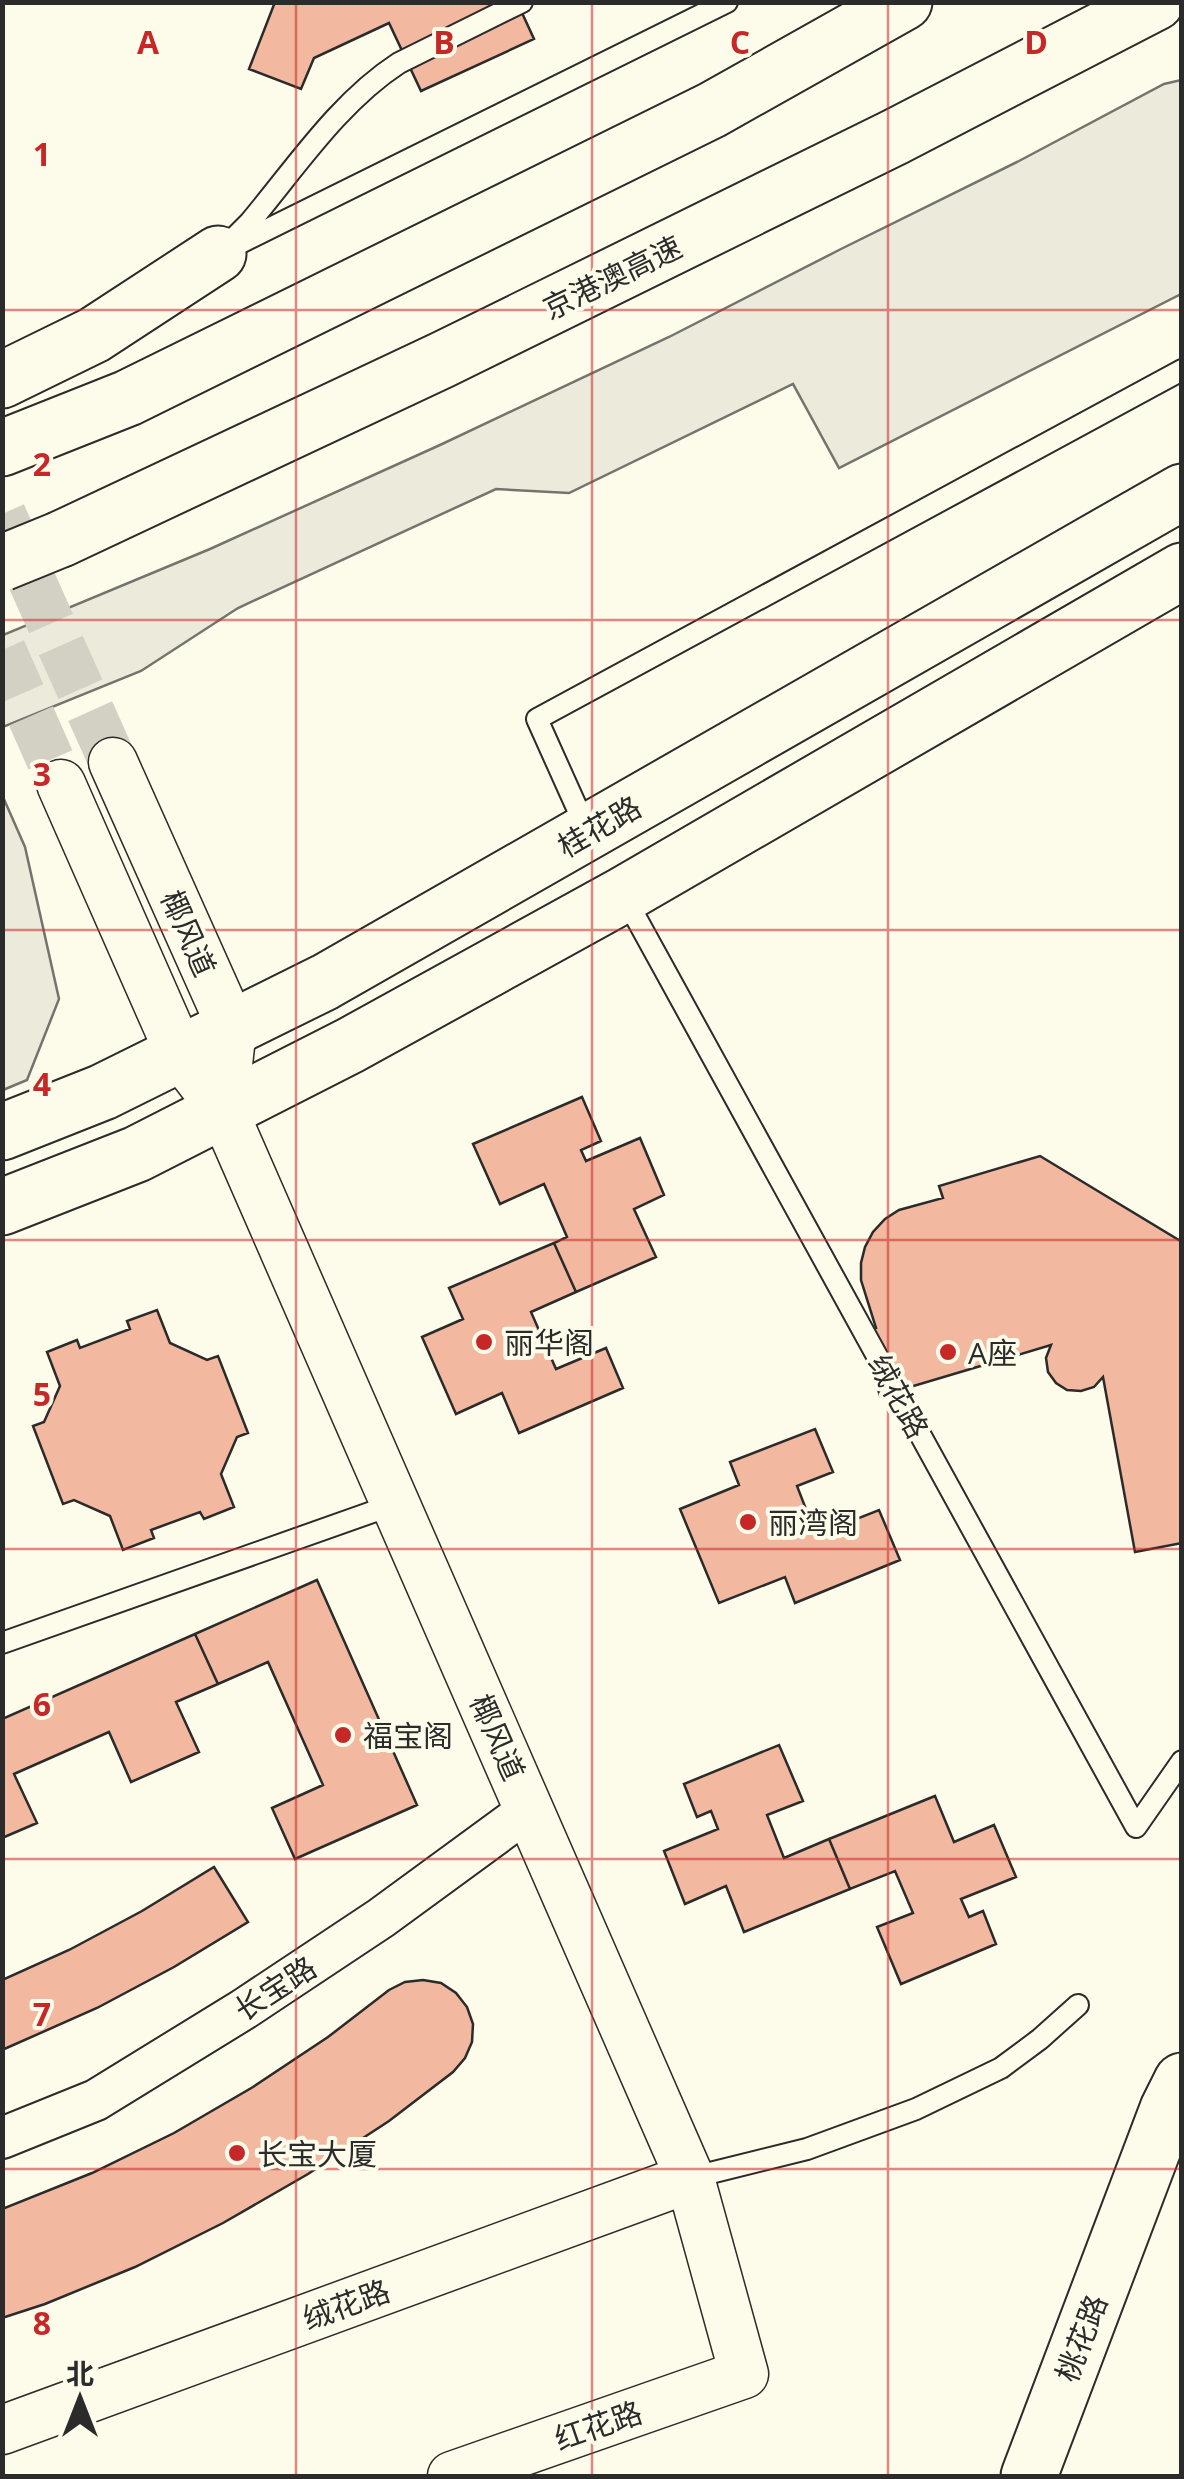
<svg xmlns="http://www.w3.org/2000/svg" width="1184" height="2479" viewBox="0 0 1184 2479" font-family="'Open Sans','Noto Sans SC',sans-serif">
	<style>
		.green { fill: #ecebdb; stroke: #74746e; stroke-width: 2.5 }
		.building { fill: #f2b8a0; stroke: #2b2b2b; stroke-width: 2.5 }
		.lines { fill: none; stroke-linecap: round; stroke-linejoin: round }
		.tertiary-tunnel { stroke: #d3d1c4; stroke-width: 48; stroke-dasharray: 48 24; stroke-linecap: butt }
		.service-casing { stroke: #2b2b2b; stroke-width: 24 }
		.minor-casing { stroke: #2b2b2b; stroke-width: 44 }
		.tertiary-casing { stroke: #2b2b2b; stroke-width: 51 }
		.secondary-casing { stroke: #2b2b2b; stroke-width: 59 }
		.motorway-casing { stroke: #2b2b2b; stroke-width: 59 }
		.service { stroke: #fdfbea; stroke-width: 20 }
		.minor { stroke: #fdfbea; stroke-width: 40 }
		.tertiary { stroke: #fdfbea; stroke-width: 48 }
		.secondary { stroke: #fdfbea; stroke-width: 55 }
		.motorway { stroke: #fdfbea; stroke-width: 55 }
		.motorway-bridge-casing { stroke: #2b2b2b; stroke-width: 59; stroke-linecap: butt }
		.motorway-bridge { stroke: #fdfbea; stroke-width: 55 }
		.grid { fill: none; stroke: #c62828; stroke-width: 2.5; stroke-opacity: 0.55 }
		.poi-dot { fill: #c62828; stroke: #fdfbea; stroke-width: 4 }
		.labels { text-anchor: middle; dominant-baseline: central; stroke-width: 8; stroke-linejoin: round; paint-order: stroke }
		.street-label { font-size: 30px; fill: #2b2b2b; stroke: #fdfbea }
		.poi-label { font-size: 30px; fill: #2b2b2b; stroke: #fdfbea; text-anchor: start }
		.grid-label { font-size: 32px; text-anchor: middle; font-weight: bold; fill: #c62828; stroke: #fdfbea; stroke-width: 8; stroke-linejoin: round; paint-order: stroke }
	</style>
	<rect width="100%" height="100%" fill="#fdfbea"/>
	<!-- green -->
	<path class="green" d="M1181,80V294L839,468L793,384L569,493L496,489L238,608L141,671L3,727V635L210,549L440,445L669,337L841,249L1019,161L1164,84Z
		M3,797L25,847L59,999L27,1080L3,1090Z"/>
	<!-- building -->
	<path class="building" d="M275,2H517L534,39L421,91L389,23L314,58L301,89L249,69Z
		M582,1097L601,1141L581,1150L586,1161L640,1138L664,1195L634,1209L656,1257L576,1292L554,1243L567,1237L544,1184L500,1204L473,1144Z
		M1040,1156L1182,1242V1543L1135,1552L1103,1377L1094,1387L1081,1391L1067,1390L1056,1383L1048,1372L1046,1358L1051,1345L880,1396L861,1332L876,1328L861,1280V1263L865,1247L873,1232L885,1219L899,1210L943,1198L939,1186Z
		M554,1243L576,1292L531,1312L556,1369L606,1348L623,1388L519,1433L502,1393L456,1414L422,1337L463,1319L449,1288Z
		M157,1310L170,1343L207,1360L218,1356L248,1433L237,1437L221,1474L234,1507L204,1519L200,1512L151,1530L154,1538L123,1550L110,1516L74,1500L63,1504L33,1426L44,1422L60,1386L47,1352L77,1340L80,1348L130,1329L127,1321Z
		M815,1429L833,1472L797,1486L816,1535L879,1510L900,1560L795,1603L785,1577L719,1603L680,1509L739,1485L730,1462Z
		M317,1580L417,1805L295,1859L272,1808L323,1785L268,1662L218,1684L195,1634Z
		M195,1634L218,1684L176,1702L199,1752L131,1782L109,1732L14,1774L37,1823L2,1838V1719Z
		M779,1745L803,1801L767,1815L784,1858L829,1839L850,1889L744,1932L726,1886L685,1904L664,1851L718,1829L711,1811L697,1817L684,1784Z
		M935,1796L954,1842L994,1825L1016,1877L961,1899L969,1917L983,1911L996,1944L901,1984L877,1927L913,1913L895,1871L850,1889L829,1839Z
		M214,1867L248,1922L174,1967L97,2008L2,2050V1980L69,1950L142,1911Z
		M423,1980L441,1983L456,1993L467,2007L473,2024L472,2042L465,2058L453,2072L389,2121L308,2174L223,2223L135,2267L45,2304L2,2318V2209L92,2173L174,2133L253,2087L328,2037L389,1990L405,1982Z"/>
	<g class="lines">
		<!-- tertiary-tunnel -->
		<path class="tertiary-tunnel" d="M2,514L113,762
			M2,650L61,784"/>
		<!-- service casing -->
		<g class="service-casing">
			<path id="service" d="M231,241L250,222C296,167 339,102 399,63L522,2
				M220,253L727,2
				M586,828L537,719L1182,370
				M624,896L1136,1827L1182,1761
				M2,1643L395,1504
				M690,2178L807,2149L916,2109L1001,2068L1040,2039L1078,2005"/>
		</g>
		<!-- minor casing -->
		<g class="minor-casing">
			<path id="minor" d="M2,2138L96,2100L244,2009L381,1918L530,1809"/>
		</g>
		<!-- tertiary casing -->
		<g class="tertiary-casing">
			<path id="tertiary" d="M113,762L232,1028L223,1110
				M61,784L180,1054L223,1110L690,2178L744,2374L452,2476
				M2,2430L690,2178"/>
		</g>
		<!-- secondary casing -->
		<g class="secondary-casing">
			<path id="secondary" d="M2,1132L103,1092L325,982L1182,492
				M2,1207L137,1154L351,1045L623,895L1182,571
				M1029,2476L1168,2109L1182,2081"/>
		</g>
		<!-- motorway casing -->
		<g class="motorway-casing">
			<path id="motorway" d="M2,380L94,335L218,254
				M2,448L128,398L712,110L904,2
				M61,539L442,360L895,137L1156,2"/>
		</g>
		<!-- service -->
		<use href="#service" class="service"/>
		<!-- minor -->
		<use href="#minor" class="minor"/>
		<!-- tertiary -->
		<use href="#tertiary" class="tertiary"/>
		<!-- secondary -->
		<use href="#secondary" class="secondary"/>
		<!-- motorway -->
		<use href="#motorway" class="motorway"/>
		<!-- motorway-bridge casing -->
		<g class="motorway-bridge-casing">
			<path id="motorway-bridge" d="M2,563L61,539"/>
		</g>
		<!-- motorway-bridge -->
		<use href="#motorway-bridge" class="motorway-bridge"/>
	</g>
	<!-- grid -->
	<path class="grid" d="M296,2V2476M592,2V2476M888,2V2476M2,310H1182M2,620H1182M2,930H1182M2,1240H1182M2,1549H1182M2,1859H1182M2,2169H1182"/>
	<!-- markers -->
	<g class="poi-dot">
		<circle cx="484" cy="1342" r="10"/>
		<circle cx="948" cy="1352" r="10"/>
		<circle cx="748" cy="1522" r="10"/>
		<circle cx="343" cy="1735" r="10"/>
		<circle cx="237" cy="2153" r="10"/>
	</g>
	<g class="labels">
		<!-- street labels -->
		<g class="street-label">
			<text transform="translate(612 277) rotate(-26)">京港澳高速</text>
			<text transform="translate(599 826) rotate(-30)">桂花路</text>
			<text transform="translate(189 933) rotate(66)">椰风道</text>
			<text transform="translate(899 1396) rotate(61)">绒花路</text>
			<text transform="translate(498 1737) rotate(66)">椰风道</text>
			<text transform="translate(275 1988) rotate(-33)">长宝路</text>
			<text transform="translate(346 2304) rotate(-20)">绒花路</text>
			<text transform="translate(1081 2338) rotate(-69)">桃花路</text>
			<text transform="translate(598 2425) rotate(-19)">红花路</text>
		</g>
		<!-- poi labels -->
		<g class="poi-label">
			<text x="504" y="1342">丽华阁</text>
			<text x="968" y="1352">A座</text>
			<text x="768" y="1522">丽湾阁</text>
			<text x="363" y="1735">福宝阁</text>
			<text x="257" y="2153">长宝大厦</text>
		</g>
	</g>
	<g class="grid-label">
		<text x="148" y="54">A</text>
		<text x="444" y="54">B</text>
		<text x="740" y="54">C</text>
		<text x="1036" y="54">D</text>
		<text x="42" y="166">1</text>
		<text x="42" y="476">2</text>
		<text x="42" y="786">3</text>
		<text x="42" y="1096">4</text>
		<text x="42" y="1406">5</text>
		<text x="42" y="1716">6</text>
		<text x="42" y="2026">7</text>
		<text x="42" y="2335">8</text>
	</g>
	<!-- border -->
	<rect width="1184" height="2479" fill="none" stroke="#2b2b2b" stroke-width="10"/>
	<!-- north arrow -->
	<g transform="translate(80 2399)" stroke="#fdfbea" stroke-width="8" paint-order="stroke">
	<path d="M0-8L18 38L0 25L-18 38Z" fill="#2b2b2b"/>
	<text y="-15" font-size="28" font-weight="bold" text-anchor="middle" fill="#2b2b2b">北</text>
	</g>
</svg>
